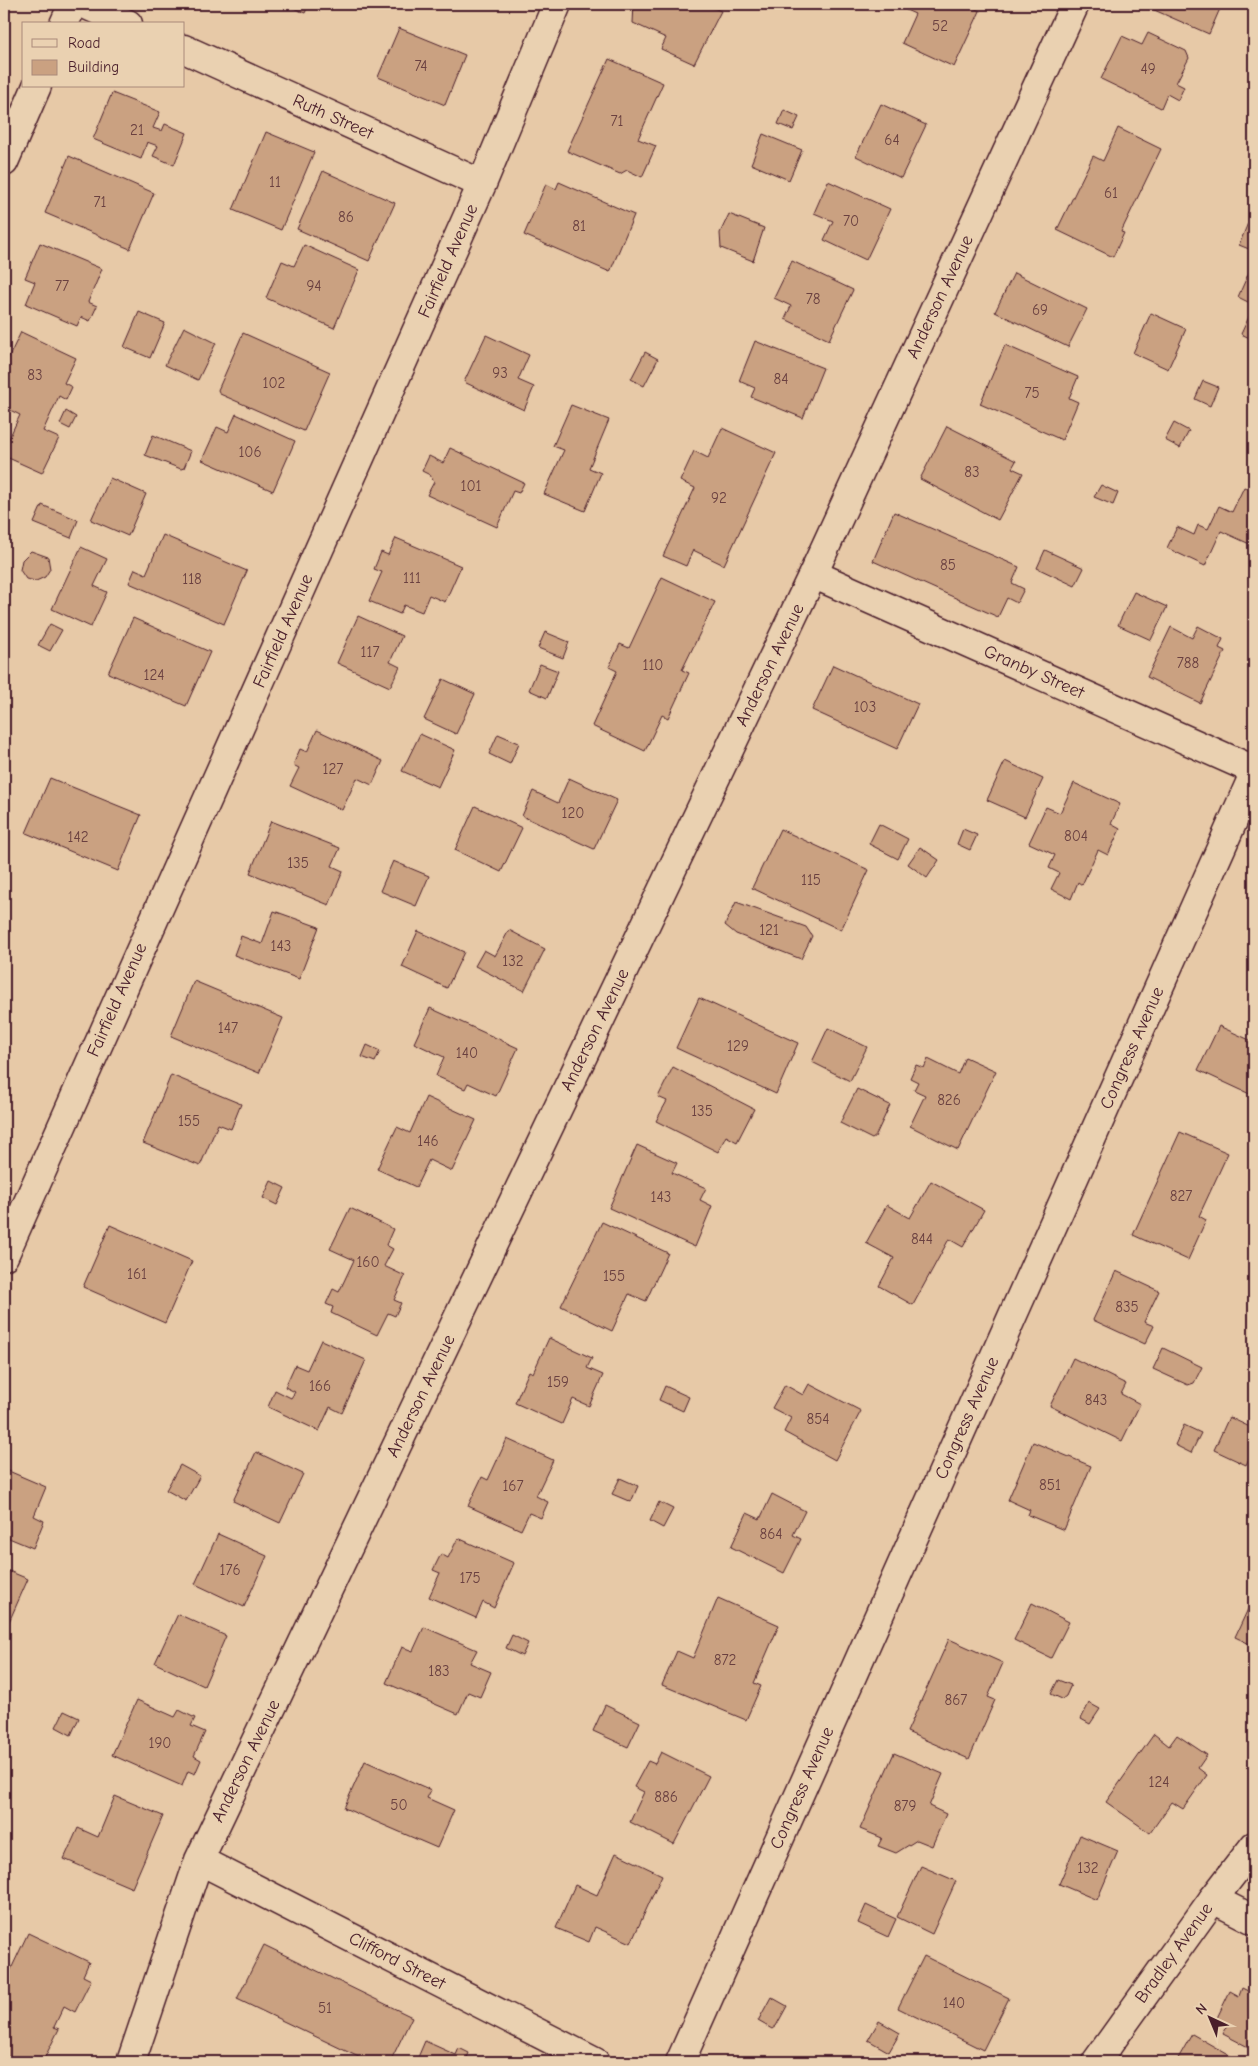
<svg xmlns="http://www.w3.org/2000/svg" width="1258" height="2066" viewBox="0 0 1258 2066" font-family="'Comic Neue',sans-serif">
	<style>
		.building { fill: #caa181; stroke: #4a1f2b }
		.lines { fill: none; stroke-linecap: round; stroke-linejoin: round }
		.street-casing { stroke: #4a1f2b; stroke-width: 31 }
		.secondary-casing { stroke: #4a1f2b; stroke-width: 31 }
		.street { stroke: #ead1b1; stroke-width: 28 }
		.secondary { stroke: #ead1b1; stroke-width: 28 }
		.labels { text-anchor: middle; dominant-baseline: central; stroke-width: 4; stroke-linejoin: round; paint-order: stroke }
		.number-label { font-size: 15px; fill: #6a4040 }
		.street-label { font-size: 18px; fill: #4a1f2b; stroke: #ead1b1 }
	</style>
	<rect width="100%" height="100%" fill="#e7c9a7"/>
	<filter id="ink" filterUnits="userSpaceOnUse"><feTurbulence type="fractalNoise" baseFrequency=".02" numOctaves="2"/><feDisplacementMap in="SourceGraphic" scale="10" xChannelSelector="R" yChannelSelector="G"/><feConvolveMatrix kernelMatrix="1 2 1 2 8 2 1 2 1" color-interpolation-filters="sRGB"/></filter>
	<g filter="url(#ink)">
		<!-- building -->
		<path class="building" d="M284,4H309L305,13Z
			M634,4H704L721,11L694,64L661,49L666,38L633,23Z
			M909,4H965L980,11L954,67L902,43L915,14L906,10Z
			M1154,4H1222L1209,34L1152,9Z
			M399,28L465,55L445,105L378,77Z
			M1148,33L1186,51L1189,58L1176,83L1184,87L1178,100L1167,94L1161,108L1101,79L1122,36L1142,45Z
			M609,59L663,83L638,139L656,146L642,177L627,170L620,174L567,151Z
			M112,93L160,112L153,128L162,131L165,124L187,133L174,165L153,156L158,146L147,142L141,159L93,139Z
			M881,104L926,125L901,178L856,156Z
			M784,110L799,117L793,130L778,124Z
			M1118,128L1161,149L1121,232L1124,233L1113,257L1057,230L1093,156L1103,161Z
			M266,132L314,152L281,230L233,210Z
			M763,134L802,150L789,180L751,164Z
			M69,156L154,193L130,249L45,213Z
			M323,171L395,203L369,261L297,229Z
			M828,181L890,209L866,260L824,240L833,221L814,213Z
			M559,182L634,215L610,272L524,235L546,184L556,189Z
			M729,214L764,228L753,261L721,248L720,233Z
			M1248,223L1254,226V251L1239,245Z
			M40,243L102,269L88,302L97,306L90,321L81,317L77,326L26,304L35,282L25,278Z
			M304,245L359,270L334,328L266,298L282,261L294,266Z
			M792,261L853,290L829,340L785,319L791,306L774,298Z
			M1254,261V305L1238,297Z
			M1014,273L1087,309L1068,347L995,312Z
			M1254,306V340L1241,334Z
			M139,312L165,323L150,358L124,347Z
			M1151,313L1186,329L1168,369L1133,353Z
			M184,327L216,343L198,380L165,365Z
			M21,332L76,358L64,383L72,387L66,400L59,396L43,431L59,438L42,473L4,456V449L20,415L4,407V367Z
			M243,333L330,372L304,431L220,394L218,390Z
			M486,335L529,355L518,380L534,387L524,410L464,382Z
			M755,341L823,368L803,418L751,397L755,388L739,381Z
			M1005,345L1078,377L1069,398L1078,402L1062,440L980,404Z
			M645,352L658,359L644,386L631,379Z
			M1203,381L1218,387L1210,406L1195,399Z
			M571,405L609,420L589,468L601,473L585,511L544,494L564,450L553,446Z
			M66,411L76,417L70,429L60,424Z
			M236,414L295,441L273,491L202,460L217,427L228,432Z
			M1174,423L1189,431L1180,448L1165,440Z
			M947,426L1016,461L1012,468L1023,473L998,520L920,479Z
			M722,428L776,453L724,565L693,550L686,566L663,556L695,488L680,481L694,451L708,458Z
			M153,435L191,451L184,468L181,469L145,455Z
			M450,448L524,483L519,493L513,491L497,527L427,495L434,482L430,475L422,471L429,456L443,463Z
			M110,478L146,494L128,536L91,520Z
			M1101,485L1118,493L1113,505L1094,497Z
			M1244,487L1254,491V546L1221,531L1205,566L1167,548L1177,527L1194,535L1198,525L1208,529L1219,506L1232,512Z
			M42,505L78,520L71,538L34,523Z
			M894,512L1019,567L1012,583L1024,589L1017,603L1007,598L998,617L873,561Z
			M163,535L247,571L224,624L129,583L135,569L146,574Z
			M396,538L461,566L445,602L429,595L422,612L404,605L400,614L369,601L382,572L374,569L381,552L388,555Z
			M81,547L107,559L94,586L107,592L91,627L52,609Z
			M1045,550L1084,568L1075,586L1037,568Z
			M31,551L48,557L50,569L45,577L36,581L26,579L20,570L22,560Z
			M662,577L715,602L682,670L689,673L668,718L662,715L645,751L592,726L617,671L609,667L620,644L629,648Z
			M1134,592L1167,607L1151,640L1118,625Z
			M358,616L402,636L390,662L400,667L390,687L337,663Z
			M133,618L210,652L186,706L108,673Z
			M50,624L62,630L50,651L38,645Z
			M1198,626L1223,639L1219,648L1225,651L1200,703L1147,677L1171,627L1192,638Z
			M545,632L569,642L563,658L538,648Z
			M540,664L558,671L547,698L529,690Z
			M833,665L918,704L897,749L812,710Z
			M443,679L475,694L456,734L424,719Z
			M317,730L383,761L372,785L357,778L342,810L290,786L299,768L293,765L300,749L307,752Z
			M420,734L455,750L438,787L402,771Z
			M498,734L519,743L510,764L489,754Z
			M1005,761L1043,779L1025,817L987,800Z
			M50,778L141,815L118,871L26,833Z
			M569,778L617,800L594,849L522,816L533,791L558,803Z
			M1074,783L1120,804L1111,824L1120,829L1108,855L1098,850L1082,885L1078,882L1071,899L1051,889L1059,873L1049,868L1055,855L1029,843L1046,807L1060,813Z
			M475,806L522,828L501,872L455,850Z
			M271,821L340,848L332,866L343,871L329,905L250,873Z
			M879,824L908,839L898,859L869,844Z
			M780,829L869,870L841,930L752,888Z
			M963,829L977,835L970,850L957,844Z
			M920,847L939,860L927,878L908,864Z
			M393,861L429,876L416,906L380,891Z
			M736,902L806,927L812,936L801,959L736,934L725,925Z
			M274,911L319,927L299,979L234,955L241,936L262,944Z
			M509,930L545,949L524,991L475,966L484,950L495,956Z
			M418,931L464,952L447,988L402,967Z
			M194,981L283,1018L259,1073L171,1036Z
			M699,998L798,1043L776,1094L676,1048Z
			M430,1008L518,1048L496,1096L468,1083L465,1089L436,1076L444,1057L414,1043Z
			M1219,1026L1254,1042V1096L1198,1070Z
			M828,1028L867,1047L850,1081L812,1062Z
			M367,1045L380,1051L375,1062L362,1057Z
			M965,1057L996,1071L958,1150L910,1126L925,1095L914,1090L918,1082L910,1078L916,1065L924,1068L928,1059L958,1074Z
			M673,1067L754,1109L737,1142L726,1136L718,1152L656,1121L667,1101L658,1097Z
			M171,1075L241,1104L231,1129L218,1124L200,1166L143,1143Z
			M857,1089L890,1105L875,1137L872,1139L840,1123Z
			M426,1097L476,1120L452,1171L429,1160L416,1187L377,1169L397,1127L410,1133Z
			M1180,1132L1228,1153L1199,1216L1206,1220L1188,1260L1133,1235Z
			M637,1145L677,1163L672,1173L706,1188L700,1200L712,1206L695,1247L609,1208Z
			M271,1181L285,1188L277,1205L263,1198Z
			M931,1181L984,1210L963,1247L949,1239L913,1305L879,1286L894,1258L866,1243L887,1205L910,1218Z
			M350,1208L393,1229L386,1245L393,1249L384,1266L405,1276L394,1300L401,1303L395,1316L388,1313L377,1335L331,1313L333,1307L326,1304L333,1289L339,1292L354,1260L330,1249Z
			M602,1222L668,1253L646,1301L629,1294L612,1331L561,1306Z
			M110,1225L192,1261L165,1323L83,1287Z
			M1116,1271L1159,1291L1144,1322L1154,1326L1145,1344L1093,1320Z
			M549,1338L592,1358L587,1368L603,1375L589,1406L573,1399L562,1424L515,1403L529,1371L533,1373Z
			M321,1340L366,1360L342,1413L330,1407L319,1431L268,1407L275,1390L291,1398L295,1392L285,1387L295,1365L307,1370Z
			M1163,1348L1202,1367L1194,1383L1188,1385L1153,1369Z
			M1073,1358L1126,1384L1121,1394L1140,1404L1122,1441L1050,1406Z
			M809,1384L861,1411L835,1460L784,1432L791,1418L772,1408L785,1385L803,1395Z
			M665,1386L689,1397L683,1411L659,1400Z
			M1229,1417L1254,1429V1448L1246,1465L1214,1450Z
			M1184,1425L1201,1433L1191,1453L1175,1445Z
			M507,1439L553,1460L536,1496L548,1502L541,1518L529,1513L521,1530L468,1506L482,1477L488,1480Z
			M1033,1442L1091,1466L1064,1530L1028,1515L1030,1510L1008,1500Z
			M256,1452L303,1474L280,1523L233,1501Z
			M180,1465L200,1476L186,1501L166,1490Z
			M4,1469L46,1487L34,1516L44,1521L33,1548L4,1536Z
			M620,1478L638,1486L631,1502L612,1494Z
			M772,1494L805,1511L793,1535L801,1539L784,1573L731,1547L747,1513L760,1519Z
			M659,1502L673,1509L663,1528L650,1521Z
			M218,1534L267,1556L244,1607L195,1584Z
			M458,1538L514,1563L494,1608L483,1602L476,1618L429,1597L440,1573L433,1570L441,1554L448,1558Z
			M4,1569L28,1579L4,1633Z
			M1254,1596V1646L1235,1637Z
			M718,1598L779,1625L754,1683L761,1686L746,1720L662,1685L677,1651L693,1658Z
			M1032,1603L1069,1622L1051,1658L1014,1640Z
			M178,1614L226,1636L204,1686L155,1663Z
			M424,1627L477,1650L470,1663L491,1672L480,1697L468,1692L458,1714L386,1683L402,1647L413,1651Z
			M512,1635L528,1643L522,1656L506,1648Z
			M949,1639L1003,1663L988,1697L995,1700L969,1759L907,1732Z
			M1058,1680L1071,1685L1066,1696L1062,1699L1051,1694Z
			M137,1700L175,1717L179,1710L195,1718L191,1726L205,1732L194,1756L201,1760L195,1774L188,1771L182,1786L112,1755Z
			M1089,1703L1100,1709L1090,1724L1081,1719Z
			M605,1705L640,1722L628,1747L593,1731Z
			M64,1711L79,1718L71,1735L56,1727Z
			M1154,1734L1169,1746L1177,1735L1207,1755L1198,1768L1207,1775L1183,1809L1172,1802L1150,1833L1106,1802Z
			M661,1752L709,1776L674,1844L630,1822L644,1792L634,1787L648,1761L655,1764Z
			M894,1753L943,1774L929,1806L946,1814L932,1846L917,1840L896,1853L878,1846L882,1838L860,1829Z
			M365,1761L431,1790L427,1798L454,1810L437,1848L344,1808Z
			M115,1796L163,1816L132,1888L64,1859L78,1828L98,1837Z
			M1080,1835L1118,1851L1097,1900L1059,1884Z
			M616,1853L662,1875L631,1943L595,1927L589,1942L556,1928L575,1885L597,1895Z
			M921,1866L956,1881L932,1934L897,1917Z
			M866,1905L896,1919L888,1937L858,1923Z
			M28,1933L89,1962L83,1976L91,1980L75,2012L64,2006L54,2027L59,2029L43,2061L40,2059L38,2062H4V1984Z
			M264,1945L412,2017L390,2062H369L237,1999Z
			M924,1956L1009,1998L983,2050L898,2008Z
			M1242,1988L1254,1994V2050L1223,2034L1228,2025L1216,2020L1230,1991L1239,1996Z
			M771,1997L787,2006L776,2026L772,2029L758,2021Z
			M879,2021L900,2033L889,2052L868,2040Z
			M1192,2034L1241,2062H1176Z
			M425,2041L456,2055L459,2048L469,2053L466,2060L470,2062H416Z
			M940,2055L958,2062H937Z"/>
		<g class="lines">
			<!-- street casing -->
			<g class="street-casing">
				<path id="street" d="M84,4L128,24
					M64,24L73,4
					M184,49L482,184
					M4,162L37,86
					M813,574L1254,770
					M4,1256L482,184L557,4
					M199,1860L595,2062
					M1213,1899L1254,1920
					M131,2062L199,1860L813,574L1075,4
					M680,2062L1254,774"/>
			</g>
			<!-- secondary casing -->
			<g class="secondary-casing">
				<path id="secondary" d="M1096,2062L1213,1899L1254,1846"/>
			</g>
			<!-- street -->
			<use href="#street" class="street"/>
			<!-- secondary -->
			<use href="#secondary" class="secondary"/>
		</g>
	</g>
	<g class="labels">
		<!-- number labels -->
		<g class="number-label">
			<text x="940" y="26">52</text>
			<text x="421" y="66">74</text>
			<text x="1148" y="69">49</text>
			<text x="617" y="121">71</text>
			<text x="137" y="130">21</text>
			<text x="892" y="140">64</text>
			<text x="275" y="182">11</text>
			<text x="1111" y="193">61</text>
			<text x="100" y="202">71</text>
			<text x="346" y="217">86</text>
			<text x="851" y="221">70</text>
			<text x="579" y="226">81</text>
			<text x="62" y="286">77</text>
			<text x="314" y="286">94</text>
			<text x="813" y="299">78</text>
			<text x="1040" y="310">69</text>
			<text x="500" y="373">93</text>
			<text x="35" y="375">83</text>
			<text x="781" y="379">84</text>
			<text x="274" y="383">102</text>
			<text x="1032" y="393">75</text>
			<text x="250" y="452">106</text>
			<text x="972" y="472">83</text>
			<text x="471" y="486">101</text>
			<text x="719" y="498">92</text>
			<text x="948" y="565">85</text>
			<text x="412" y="578">111</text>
			<text x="192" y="579">118</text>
			<text x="370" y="652">117</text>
			<text x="1188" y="663">788</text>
			<text x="653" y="665">110</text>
			<text x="154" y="675">124</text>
			<text x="865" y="707">103</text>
			<text x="333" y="769">127</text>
			<text x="573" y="813">120</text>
			<text x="1076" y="836">804</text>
			<text x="78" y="837">142</text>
			<text x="298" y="863">135</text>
			<text x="811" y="880">115</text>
			<text x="769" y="930">121</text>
			<text x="281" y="946">143</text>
			<text x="513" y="961">132</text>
			<text x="228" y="1028">147</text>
			<text x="738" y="1046">129</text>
			<text x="467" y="1053">140</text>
			<text x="949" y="1100">826</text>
			<text x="702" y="1111">135</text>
			<text x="189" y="1121">155</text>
			<text x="428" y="1141">146</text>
			<text x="1181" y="1196">827</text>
			<text x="661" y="1197">143</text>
			<text x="922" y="1239">844</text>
			<text x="368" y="1262">160</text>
			<text x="137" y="1274">161</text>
			<text x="614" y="1276">155</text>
			<text x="1127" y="1307">835</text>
			<text x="558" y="1382">159</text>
			<text x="320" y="1386">166</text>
			<text x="1096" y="1400">843</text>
			<text x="818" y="1419">854</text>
			<text x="1050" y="1485">851</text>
			<text x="513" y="1486">167</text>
			<text x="771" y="1534">864</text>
			<text x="230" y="1570">176</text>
			<text x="470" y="1578">175</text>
			<text x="725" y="1660">872</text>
			<text x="439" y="1671">183</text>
			<text x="956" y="1700">867</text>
			<text x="160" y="1743">190</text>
			<text x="1159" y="1782">124</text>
			<text x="666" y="1797">886</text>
			<text x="399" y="1805">50</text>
			<text x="905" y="1806">879</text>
			<text x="1088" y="1868">132</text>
			<text x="954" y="2003">140</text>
			<text x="325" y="2008">51</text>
		</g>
		<!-- street labels -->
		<g class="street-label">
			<text transform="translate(333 117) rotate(24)">Ruth Street</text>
			<text transform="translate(448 261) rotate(-66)">Fairfield Avenue</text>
			<text transform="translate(940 297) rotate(-65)">Anderson Avenue</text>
			<text transform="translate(283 631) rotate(-66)">Fairfield Avenue</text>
			<text transform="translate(770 665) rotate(-64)">Anderson Avenue</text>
			<text transform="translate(1034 672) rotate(24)">Granby Street</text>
			<text transform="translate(117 1000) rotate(-66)">Fairfield Avenue</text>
			<text transform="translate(595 1030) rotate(-64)">Anderson Avenue</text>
			<text transform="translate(1132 1048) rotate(-66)">Congress Avenue</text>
			<text transform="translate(421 1396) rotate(-64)">Anderson Avenue</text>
			<text transform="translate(967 1418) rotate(-66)">Congress Avenue</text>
			<text transform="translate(246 1761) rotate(-64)">Anderson Avenue</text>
			<text transform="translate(802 1788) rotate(-66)">Congress Avenue</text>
			<text transform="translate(1174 1953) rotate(-54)">Bradley Avenue</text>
			<text transform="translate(397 1961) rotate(27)">Clifford Street</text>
		</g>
	</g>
	<!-- margin -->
	<rect width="1258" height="2066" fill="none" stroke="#ead1b1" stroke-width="20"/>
	<rect x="10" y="10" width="1238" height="2046" fill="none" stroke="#4a1f2b" stroke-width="2" filter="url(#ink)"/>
	<!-- legend -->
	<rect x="22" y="22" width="162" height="65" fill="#ead1b1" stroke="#aa8a7b"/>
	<rect x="32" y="39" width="25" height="8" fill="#ead1b1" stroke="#aa8a7b"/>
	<text x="68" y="48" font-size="15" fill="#4a1f2b">Road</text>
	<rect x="32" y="60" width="25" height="15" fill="#caa181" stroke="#aa8a7b"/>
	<text x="68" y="72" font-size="15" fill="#4a1f2b">Building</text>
	<!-- north arrow -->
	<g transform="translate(1210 2018) rotate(316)" stroke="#ead1b1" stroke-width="4" paint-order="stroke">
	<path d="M0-4L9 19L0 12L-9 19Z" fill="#4a1f2b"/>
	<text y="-8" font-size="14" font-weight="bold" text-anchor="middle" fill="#4a1f2b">N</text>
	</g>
</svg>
